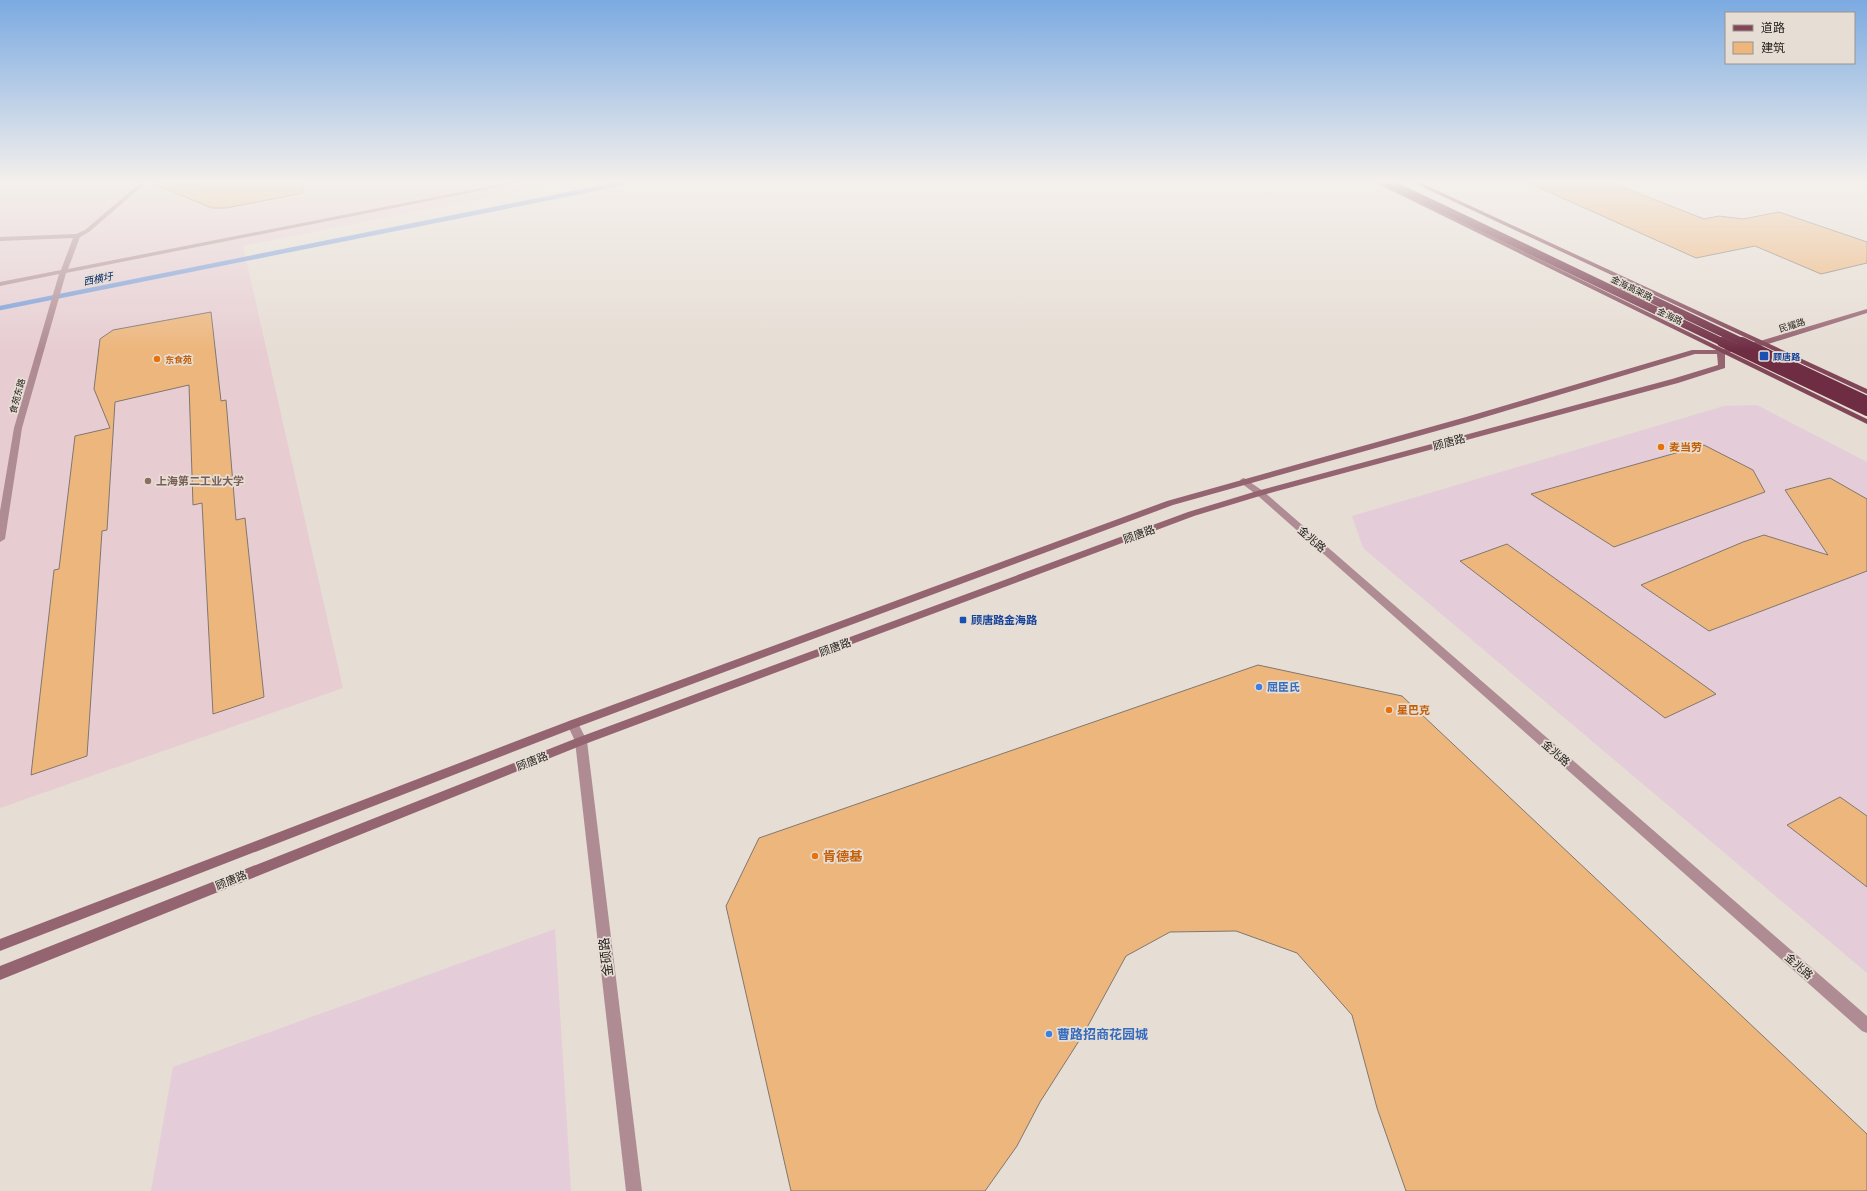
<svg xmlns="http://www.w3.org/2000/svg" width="1867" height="1191" viewBox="0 0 1867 1191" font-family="'PT Sans','Noto Sans SC',sans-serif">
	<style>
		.commercial { fill: #e4cdd9 }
		.education { fill: #e7cdd2 }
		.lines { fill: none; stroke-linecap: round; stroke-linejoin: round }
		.stream { stroke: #789cd7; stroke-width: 4.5 }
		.building { fill: #edb67d; stroke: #80776f }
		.street { fill: #af8c94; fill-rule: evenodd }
		.secondary { fill: #956471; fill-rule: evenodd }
		.primary { fill: #814758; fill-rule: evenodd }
		.highway-bridge-far1 { stroke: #6f2d43; stroke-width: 8 }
		.highway-bridge { stroke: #6f2d43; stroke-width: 10 }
		.transit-dot { fill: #1a4fb4; stroke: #e6ddd4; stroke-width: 1.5 }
		.food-dot { fill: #e8710a; stroke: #e6ddd4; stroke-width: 1.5 }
		.education-dot { fill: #8d6e63; stroke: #e6ddd4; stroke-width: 1.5 }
		.shop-dot { fill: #3f7fe0; stroke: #e6ddd4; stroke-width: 1.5 }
		.labels { text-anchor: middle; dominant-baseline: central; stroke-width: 3.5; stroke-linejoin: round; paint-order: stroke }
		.far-street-label { font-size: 9px; fill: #282421; stroke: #e6ddd4 }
		.far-transit-label { font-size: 9px; font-weight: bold; fill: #164399; stroke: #e6ddd4; text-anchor: start }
		.far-food-label { font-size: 9px; font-weight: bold; fill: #c56008; stroke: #e6ddd4; text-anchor: start }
		.far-water-label { font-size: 10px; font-style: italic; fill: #00276b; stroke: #e6ddd4 }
		.street-label { font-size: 11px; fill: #282421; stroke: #e6ddd4 }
		.food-label { font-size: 11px; font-weight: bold; fill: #c56008; stroke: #e6ddd4; text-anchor: start }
		.education-label { font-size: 11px; font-weight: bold; fill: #785e54; stroke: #e6ddd4; text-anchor: start }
		.transit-label { font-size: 11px; font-weight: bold; fill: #164399; stroke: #e6ddd4; text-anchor: start }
		.shop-label { font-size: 11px; font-weight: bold; fill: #366cbe; stroke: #e6ddd4; text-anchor: start }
		.near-food-label { font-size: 13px; font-weight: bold; fill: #c56008; stroke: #e6ddd4; text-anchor: start }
		.near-street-label { font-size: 13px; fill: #282421; stroke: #e6ddd4 }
		.near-shop-label { font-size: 13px; font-weight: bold; fill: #366cbe; stroke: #e6ddd4; text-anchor: start }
	</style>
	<rect width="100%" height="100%" fill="#e6ddd4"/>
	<!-- commercial -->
	<path class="commercial" d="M1757,405L1867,462V973L1363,548L1352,516L1724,406Z
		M555,929L571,1191H151L173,1067Z"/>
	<!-- education -->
	<path class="education" d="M0,183H560L243,246L343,688L0,808Z"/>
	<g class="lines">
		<!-- stream -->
		<path class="stream" d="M0,308L624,183"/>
	</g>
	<!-- building -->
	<path class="building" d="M302,183L303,193L226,208H212L154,184Z
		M1529,183H1612L1704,219L1719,216L1743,219L1779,212L1867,242V263L1821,274L1755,246L1696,258Z
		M211,312L221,401L226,400L236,520L245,518L264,697L213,714L202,503L193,505L189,385L115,402L107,530L102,531L87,756L31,775L54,570L59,569L75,436L110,428L94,389L100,339L113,330Z
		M1704,445L1753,470L1765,492L1614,547L1531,494Z
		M1830,478L1867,499V571L1709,631L1641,585L1743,542L1764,535L1828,555L1785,490Z
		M1507,544L1716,694L1665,718L1460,561Z
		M1258,665L1402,696L1867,1134V1191H1406L1377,1108L1352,1015L1297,953L1236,931L1170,932L1126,956L1084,1033L1040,1102L1017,1146L985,1191H791L726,906L759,838Z
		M1840,797L1867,816V887L1787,825Z"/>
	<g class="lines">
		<!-- street -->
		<path class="street" d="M140,183H146L89,232L80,237L68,269L506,183H519L66,273L22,428L5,539L0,542V511L14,428L59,274L0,286V282L61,270L73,238L0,241V237L76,234L85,230Z
			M1244,478L1263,491L1867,1016V1033L1862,1031L1257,495L1241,483L1240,481L1241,479Z
			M573,720L577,721L587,741L642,1191H626L575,741L567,724L569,721Z"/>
		<!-- secondary -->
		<path class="secondary" d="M1867,309V313L1765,345L1725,353V368L1678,383L1263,495L1194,516L585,744L0,980V966L577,738L1188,512L1257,491L1672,379L1718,365L1717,354H1695L1472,421L1173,505L577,727L0,951V939L569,721L1167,501L1466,417L1692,350H1721L1760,341Z"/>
		<!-- primary -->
		<path class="primary" d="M1376,183H1383L1867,419V424Z
			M1414,183H1421L1867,389V394Z"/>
		<!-- highway-bridge-far1 -->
		<path class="highway-bridge-far1" d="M1389,183L1724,343
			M1622,285L1744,343"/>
		<!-- highway-bridge -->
		<path class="highway-bridge" d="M1722,342L1867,411
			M1742,342L1867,401"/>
	</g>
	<!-- sky -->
	<linearGradient id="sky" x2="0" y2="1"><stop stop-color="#7baae1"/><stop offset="0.52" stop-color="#f4f0ec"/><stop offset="1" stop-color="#f4f0ec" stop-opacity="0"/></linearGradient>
	<rect width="1867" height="350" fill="url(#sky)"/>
	<!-- markers -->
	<g class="transit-dot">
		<rect x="1759" y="351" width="10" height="10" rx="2"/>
		<rect x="959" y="616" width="8" height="8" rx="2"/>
	</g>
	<g class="food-dot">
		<circle cx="157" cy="359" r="4"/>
		<circle cx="1661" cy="447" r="4"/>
		<circle cx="1389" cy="710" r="4"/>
		<circle cx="815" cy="856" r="4"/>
	</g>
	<circle class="education-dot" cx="148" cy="481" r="4"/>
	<g class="shop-dot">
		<circle cx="1259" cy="687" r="4"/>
		<circle cx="1049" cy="1034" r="4"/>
	</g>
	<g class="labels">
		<!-- far-street labels -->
		<g class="far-street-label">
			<text transform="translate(1632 288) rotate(26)">金海高架路</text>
			<text transform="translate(1670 316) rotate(26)">金海路</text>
			<text transform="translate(1792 325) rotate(-17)">民耀路</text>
			<text transform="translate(17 396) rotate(-74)">食苑东路</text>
		</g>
		<!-- far-transit labels -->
		<g class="far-transit-label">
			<text x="1773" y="356">顾唐路</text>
		</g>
		<!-- far-food labels -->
		<g class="far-food-label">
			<text x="165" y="359">东食苑</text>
		</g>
		<!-- far-water labels -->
		<g class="far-water-label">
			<text transform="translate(98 279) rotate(-11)">西横圩</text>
		</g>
		<!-- street labels -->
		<g class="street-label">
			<text transform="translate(1449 442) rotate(-15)">顾唐路</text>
			<text transform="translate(1139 534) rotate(-20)">顾唐路</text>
			<text transform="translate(1312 539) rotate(41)">金兆路</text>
			<text transform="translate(835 647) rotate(-20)">顾唐路</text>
			<text transform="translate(1556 753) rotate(41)">金兆路</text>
			<text transform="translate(532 761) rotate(-21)">顾唐路</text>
			<text transform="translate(231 880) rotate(-22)">顾唐路</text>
			<text transform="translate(1799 966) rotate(41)">金兆路</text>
		</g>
		<!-- food labels -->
		<g class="food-label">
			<text x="1669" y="447">麦当劳</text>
			<text x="1397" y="710">星巴克</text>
		</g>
		<!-- education labels -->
		<g class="education-label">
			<text x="156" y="481">上海第二工业大学</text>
		</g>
		<!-- transit labels -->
		<g class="transit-label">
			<text x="971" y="620">顾唐路金海路</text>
		</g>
		<!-- shop labels -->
		<g class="shop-label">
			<text x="1267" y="687">屈臣氏</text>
		</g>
		<!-- near-food labels -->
		<g class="near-food-label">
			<text x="823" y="856">肯德基</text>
		</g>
		<!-- near-street labels -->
		<g class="near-street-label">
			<text transform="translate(606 957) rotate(-97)">金硕路</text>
		</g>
		<!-- near-shop labels -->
		<g class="near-shop-label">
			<text x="1057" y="1034">曹路招商花园城</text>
		</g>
	</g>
	<!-- legend -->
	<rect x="1725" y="12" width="130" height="52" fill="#e6ddd4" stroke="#9a938c"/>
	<rect x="1733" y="25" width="20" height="6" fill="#814758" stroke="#9a938c"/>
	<text x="1761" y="32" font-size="12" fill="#282421">道路</text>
	<rect x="1733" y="42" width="20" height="12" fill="#edb67d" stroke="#9a938c"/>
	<text x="1761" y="52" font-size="12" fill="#282421">建筑</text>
</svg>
